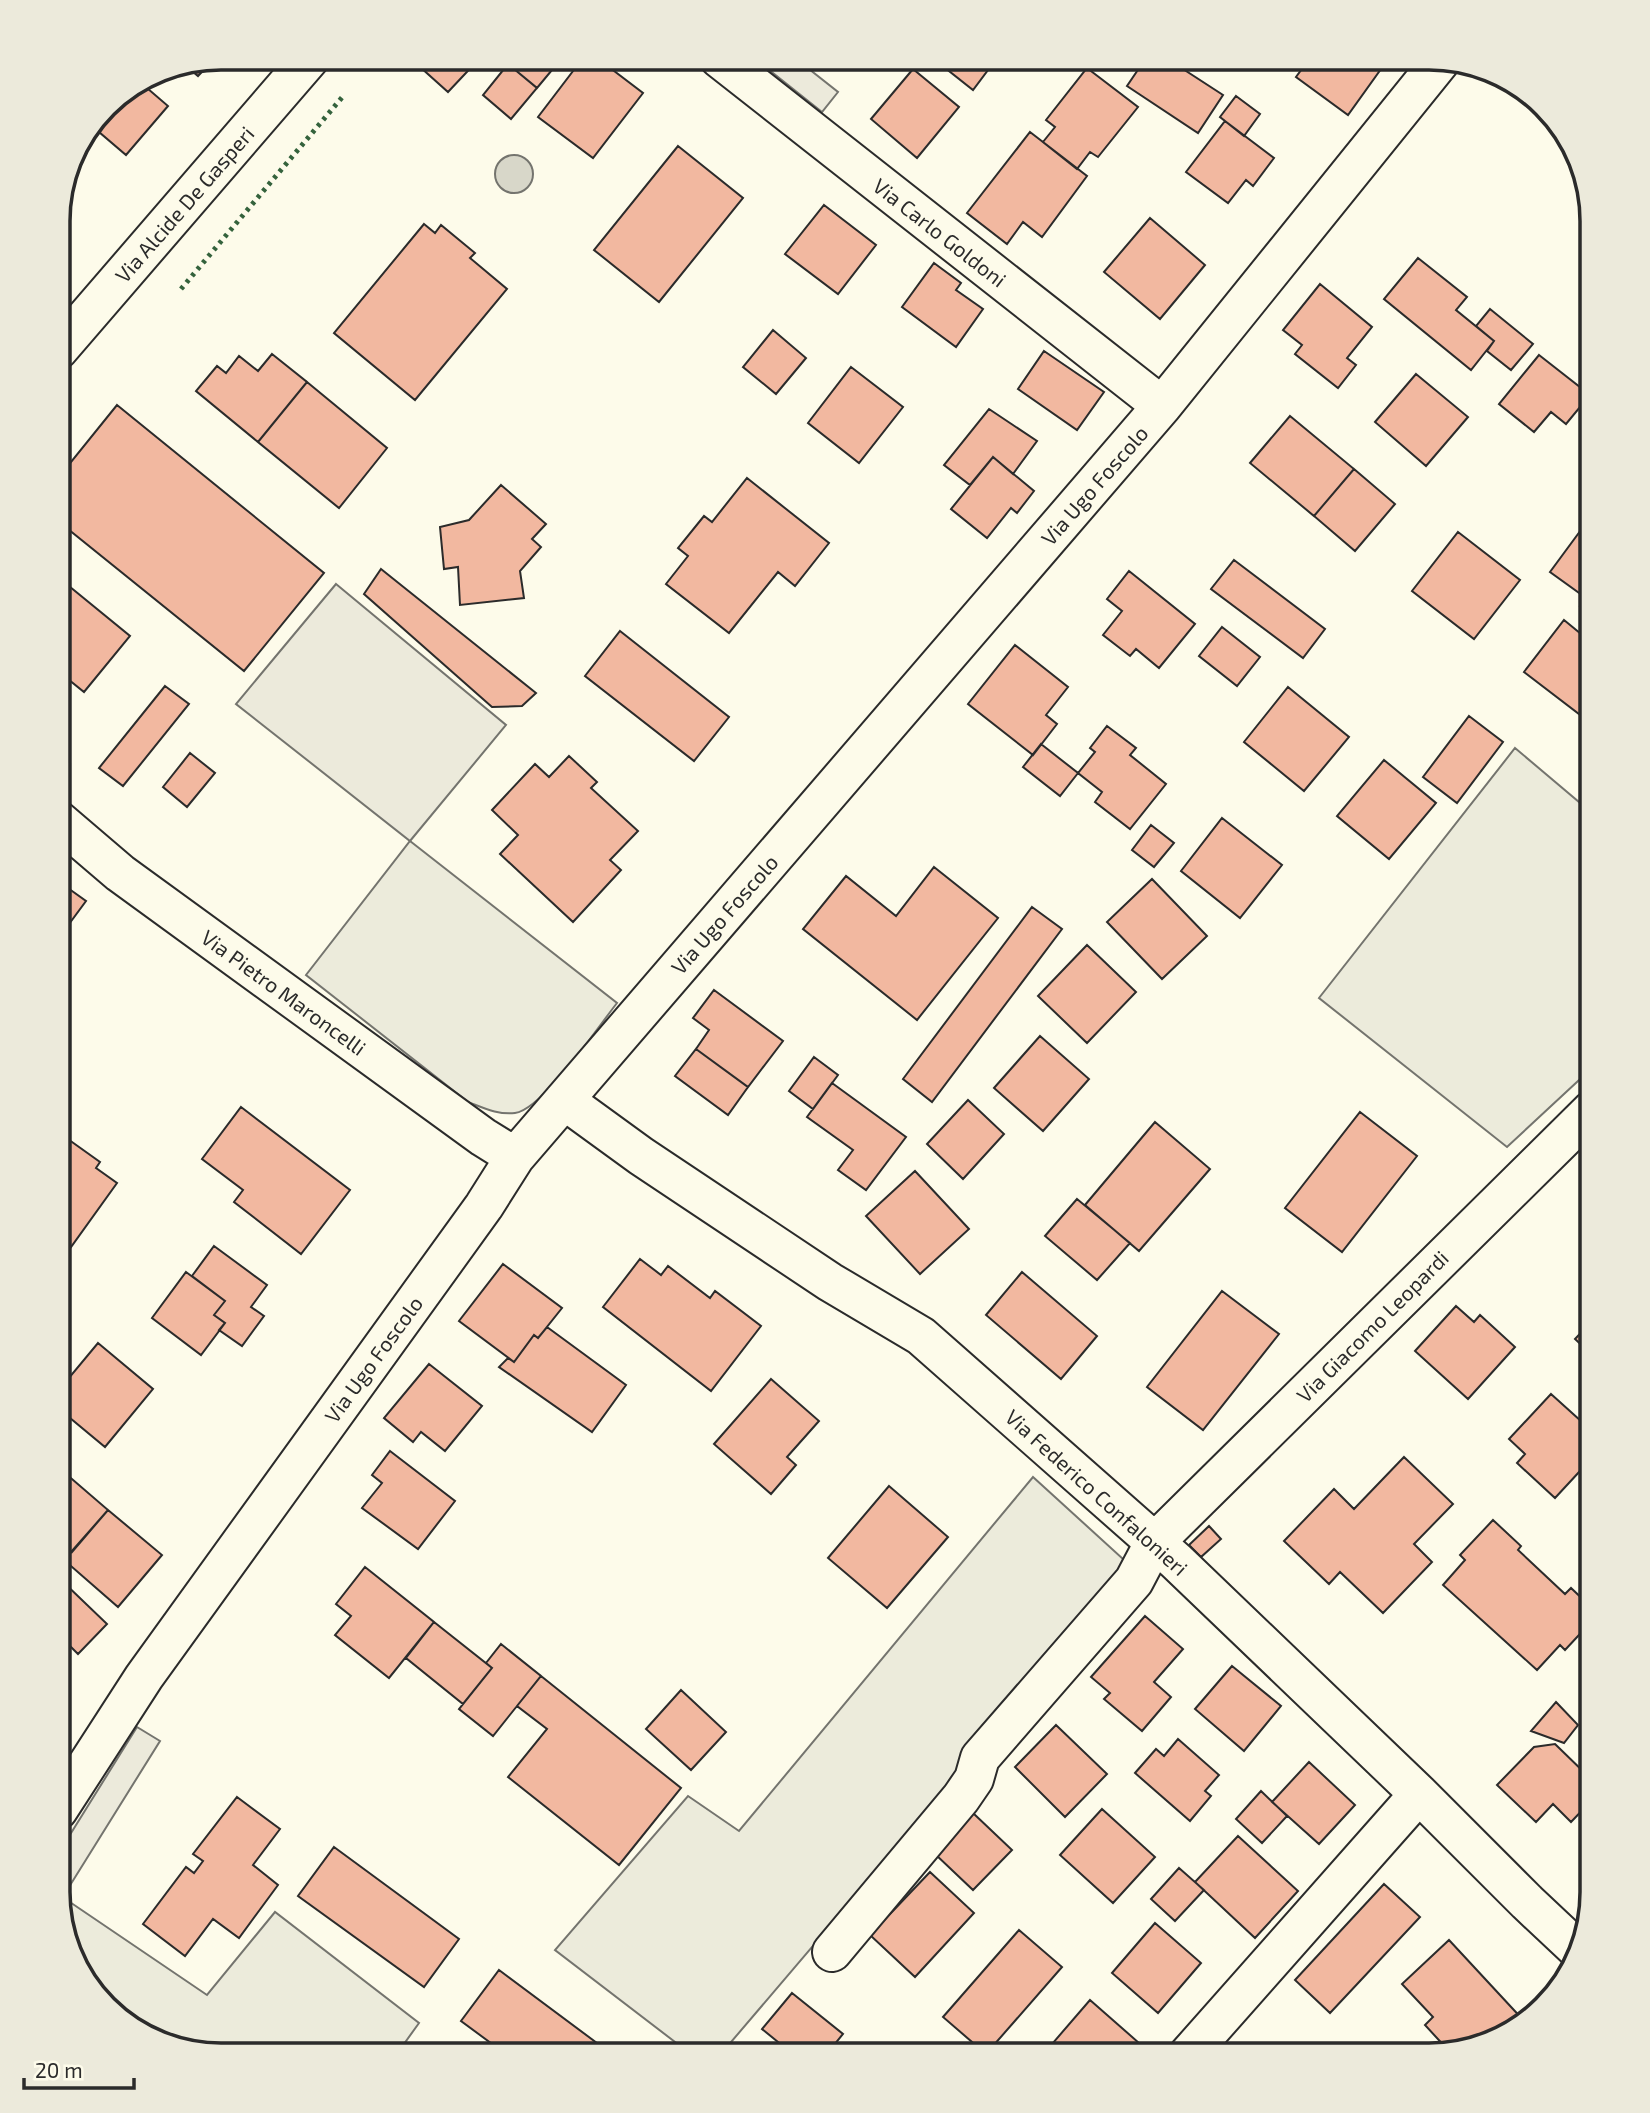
<svg xmlns="http://www.w3.org/2000/svg" width="1650" height="2113" viewBox="0 0 1650 2113" font-family="'Exo 2',sans-serif">
	<style>
		.green { fill: #ecebdb; stroke: #74746e; stroke-width: 2 }
		.parking { fill: #eceadb; stroke: #74746e; stroke-width: 2 }
		.water { fill: #d8d7c9; stroke: #74746e; stroke-width: 2 }
		.building { fill: #f2b8a0; stroke: #2b2b2b; stroke-width: 2 }
		.lines { fill: none; stroke-linecap: round; stroke-linejoin: round }
		.minor-casing { stroke: #2b2b2b; stroke-width: 42 }
		.major-casing { stroke: #2b2b2b; stroke-width: 42 }
		.minor { stroke: #fdfbea; stroke-width: 38 }
		.major { stroke: #fdfbea; stroke-width: 38 }
		.hedge { stroke: #34623c; stroke-width: 5; stroke-dasharray: 3.5 5; stroke-linecap: butt }
		.labels { text-anchor: middle; dominant-baseline: central; stroke-width: 5; stroke-linejoin: round; paint-order: stroke }
		.street-label { font-size: 21px; fill: #2b2b2b; stroke: #fdfbea }
		.rim { fill: none; stroke: #2b2b2b; stroke-width: 3.5 }
	</style>
	<rect width="100%" height="100%" fill="#fdfbea"/>
	<!-- green -->
	<path class="green" d="M1515,748L1579,802L1592,785V1068L1507,1147L1319,998Z
		M410,841L617,1003C598,1027 542,1110 515,1113C498,1115 484,1108 468,1102L306,975Z
		M1033,1477L1134,1569L720,2055H692L555,1950L688,1796L739,1831Z
		M58,1894L207,1995L275,1912L419,2023L396,2055H221L140,2034L85,1982Z"/>
	<!-- parking -->
	<path class="parking" d="M754,58H795L838,92L822,112Z
		M336,584L506,725L410,841L236,704Z
		M137,1727L160,1741L69,1887L58,1881V1854Z"/>
	<!-- water -->
	<path class="water" d="M495 174a19 19 0 1 1 38 0a19 19 0 1 1-38 0Z"/>
	<!-- building -->
	<path class="building" d="M410,58H480L448,92Z
		M513,58H562L537,88L508,64Z
		M583,58H597L643,93L593,158L538,117Z
		M959,58H997L973,90L949,71Z
		M1146,58H1166L1223,95L1198,133L1127,86Z
		M1310,58H1380L1386,62L1348,115L1296,77Z
		M214,59L198,76L185,65Z
		M508,64L537,88L511,119L483,95Z
		M1087,68L1138,107L1098,157L1090,152L1077,169L1043,142L1055,127L1046,120Z
		M913,69L959,107L917,158L871,119Z
		M140,82L168,106L126,155L92,126L113,99Z
		M1236,96L1260,114L1244,136L1220,117Z
		M1225,121L1274,158L1253,186L1246,180L1228,203L1186,172Z
		M1030,132L1087,176L1042,237L1023,222L1007,244L967,213Z
		M678,146L743,198L659,302L594,250Z
		M824,205L876,245L838,294L785,254Z
		M1150,218L1205,265L1160,319L1104,272Z
		M424,224L435,233L441,225L475,253L470,258L507,289L415,400L334,333Z
		M1418,258L1467,297L1456,310L1494,341L1471,370L1384,299Z
		M934,263L961,283L956,290L983,309L956,347L902,307Z
		M1320,284L1372,327L1347,358L1356,365L1338,388L1295,354L1302,345L1283,330Z
		M1490,309L1533,344L1511,370L1487,351L1494,341L1476,326Z
		M773,330L806,358L776,394L743,367Z
		M1044,351L1104,392L1077,430L1018,389Z
		M272,354L307,382L258,442L196,391L217,366L226,373L239,356L258,371Z
		M1539,355L1590,395L1566,424L1551,412L1534,432L1499,404Z
		M851,367L903,407L859,463L808,423Z
		M1416,374L1468,417L1426,466L1375,422Z
		M307,382L387,448L339,508L258,442Z
		M117,405L324,573L244,671L58,521V478Z
		M989,409L1037,441L1013,474L993,457L970,485L944,465Z
		M1290,416L1354,469L1314,516L1250,463Z
		M993,457L1034,491L1017,513L1011,508L987,538L951,509Z
		M1354,469L1395,504L1355,551L1314,516Z
		M747,478L829,543L795,586L778,572L729,633L666,584L688,556L678,548L704,516L712,522Z
		M501,485L546,524L532,539L541,547L520,571L524,598L460,605L458,567L444,569L440,527L469,520Z
		M1592,515V615L1580,606L1586,598L1550,572Z
		M1458,532L1520,580L1474,639L1412,591Z
		M1234,560L1325,629L1303,658L1211,589Z
		M381,569L536,693L522,706L492,707L364,594Z
		M1129,571L1195,624L1159,668L1136,649L1130,656L1103,635L1122,611L1107,599Z
		M64,582L130,636L84,692L58,671V589Z
		M1564,620L1592,643V697L1579,714L1524,672Z
		M1222,627L1260,657L1237,686L1199,656Z
		M620,631L729,717L694,761L585,676Z
		M1015,645L1068,687L1046,715L1057,724L1033,755L968,704Z
		M165,686L189,704L123,786L99,768Z
		M1288,687L1349,737L1304,791L1244,742Z
		M1469,716L1503,742L1457,803L1423,777Z
		M1107,726L1136,748L1130,755L1166,784L1130,829L1095,802L1102,792L1078,773L1095,752L1090,748Z
		M1041,744L1078,773L1060,796L1023,767Z
		M190,753L215,773L187,807L163,787Z
		M569,756L597,782L591,788L638,831L610,860L621,870L573,922L500,854L518,835L492,810L535,764L549,777Z
		M1384,760L1436,803L1389,859L1337,816Z
		M1222,818L1282,865L1240,918L1181,871Z
		M1151,825L1174,843L1154,867L1132,850Z
		M934,867L998,918L917,1020L803,929L846,876L896,916Z
		M1152,879L1207,936L1162,979L1107,922Z
		M58,881L86,901L58,939Z
		M1032,907L1062,929L932,1102L903,1079Z
		M1087,945L1136,992L1087,1043L1038,996Z
		M714,990L783,1041L748,1087L696,1049L709,1030L693,1018Z
		M58,993L69,1002L58,1016Z
		M1040,1036L1089,1079L1043,1131L994,1088Z
		M696,1049L748,1087L728,1115L675,1076Z
		M814,1057L838,1075L813,1109L789,1091Z
		M832,1083L906,1137L866,1190L838,1170L853,1150L807,1117Z
		M968,1100L1004,1134L963,1179L927,1144Z
		M241,1107L350,1190L301,1254L234,1202L243,1190L202,1159Z
		M1360,1112L1417,1156L1342,1252L1285,1208Z
		M1155,1122L1210,1169L1139,1251L1085,1205Z
		M58,1132L100,1162L96,1168L117,1183L71,1247L58,1238Z
		M915,1171L969,1229L920,1274L866,1216Z
		M1077,1199L1130,1243L1097,1280L1045,1236Z
		M214,1246L267,1285L251,1307L264,1316L242,1346L219,1330L225,1323L214,1315L225,1301L192,1276Z
		M640,1259L661,1275L668,1266L710,1298L715,1291L761,1326L711,1391L603,1307Z
		M503,1264L562,1308L538,1338L534,1335L514,1362L459,1321Z
		M186,1272L225,1301L214,1315L225,1323L201,1355L152,1318Z
		M1022,1272L1097,1336L1061,1379L986,1315Z
		M1222,1291L1279,1334L1203,1430L1147,1387Z
		M1456,1306L1474,1322L1480,1315L1515,1347L1468,1399L1415,1351Z
		M1592,1321V1355L1575,1339Z
		M547,1327L626,1385L592,1432L499,1367L508,1358L514,1362L534,1335L538,1338Z
		M98,1343L153,1389L105,1447L58,1408V1391Z
		M429,1364L482,1406L445,1451L421,1432L413,1442L384,1418Z
		M771,1379L819,1421L787,1457L796,1465L771,1494L714,1444Z
		M1551,1394L1592,1431V1458L1555,1498L1517,1463L1525,1454L1509,1439Z
		M390,1451L455,1501L418,1549L362,1508L382,1483L372,1475Z
		M1404,1457L1453,1504L1414,1544L1432,1562L1383,1613L1340,1572L1329,1584L1284,1541L1334,1489L1354,1509Z
		M58,1467L108,1510L72,1552L58,1540Z
		M889,1486L948,1537L887,1608L828,1558Z
		M1592,1506V1527L1582,1517Z
		M108,1510L162,1555L118,1607L64,1560Z
		M1493,1520L1521,1546L1518,1550L1565,1594L1571,1588L1592,1608V1621L1565,1650L1560,1645L1537,1670L1443,1585L1465,1560L1460,1555Z
		M1209,1526L1221,1539L1201,1557L1189,1545Z
		M365,1567L434,1622L389,1678L335,1635L351,1616L336,1604Z
		M58,1577L107,1624L78,1654L58,1634Z
		M1145,1616L1183,1649L1154,1682L1171,1697L1142,1731L1104,1699L1110,1693L1091,1677Z
		M434,1622L492,1668L463,1704L406,1658Z
		M501,1644L541,1676L493,1736L459,1709L492,1668L486,1663Z
		M1232,1666L1281,1706L1244,1751L1195,1709Z
		M541,1676L681,1788L619,1865L508,1777L547,1729L517,1706Z
		M681,1690L726,1732L691,1770L646,1729Z
		M1556,1702L1578,1725L1564,1743L1531,1731Z
		M1056,1725L1107,1774L1065,1817L1015,1767Z
		M1178,1739L1219,1775L1205,1791L1211,1796L1190,1821L1135,1773L1156,1749L1164,1756Z
		M1555,1744L1592,1780V1800L1571,1822L1553,1804L1536,1822L1497,1785L1534,1747Z
		M1309,1762L1355,1805L1319,1844L1272,1802Z
		M1261,1791L1287,1816L1262,1843L1236,1819Z
		M237,1797L280,1829L253,1865L278,1885L239,1938L213,1919L185,1956L143,1924L186,1867L194,1873L203,1861L193,1854Z
		M1102,1809L1155,1857L1113,1903L1060,1855Z
		M973,1813L1012,1850L973,1890L935,1854Z
		M1238,1836L1298,1891L1255,1938L1195,1882Z
		M334,1847L459,1939L424,1987L298,1896Z
		M1179,1868L1204,1890L1175,1921L1151,1899Z
		M930,1872L974,1913L915,1977L870,1935Z
		M1384,1884L1420,1917L1330,2013L1295,1980Z
		M1155,1923L1201,1963L1158,2013L1112,1973Z
		M1019,1930L1062,1967L986,2054L943,2017Z
		M1449,1940L1525,2022L1519,2028L1448,2050L1425,2025L1433,2017L1402,1984Z
		M499,1970L613,2055H507L461,2021Z
		M792,1993L843,2034L826,2055H794L762,2029Z
		M1090,2000L1139,2043L1128,2055H1051L1046,2051Z
		M1280,2047L1289,2055H1272Z"/>
	<g class="lines">
		<!-- minor casing -->
		<g class="minor-casing">
			<path id="minor" d="M719,58L1162,406
				M58,820L120,873L483,1137L515,1157
				M564,1100L641,1156L830,1282L921,1336L1176,1561L1419,1794L1527,1902L1577,1949
				M58,1810L144,1677L484,1206L515,1157L1162,406L1442,59
				M832,1952L961,1798L974,1779L980,1758L1134,1581L1154,1543L1592,1110
				M1188,2055L1419,1794"/>
		</g>
		<!-- major casing -->
		<g class="major-casing">
			<path id="major" d="M58,350L310,58"/>
		</g>
		<!-- minor -->
		<use href="#minor" class="minor"/>
		<!-- major -->
		<use href="#major" class="major"/>
		<!-- hedge -->
		<path class="hedge" d="M1399,58L1404,62
			M181,289L344,95"/>
	</g>
	<g class="labels">
		<!-- street labels -->
		<g class="street-label">
			<text transform="translate(184 204) rotate(-49)">Via Alcide De Gasperi</text>
			<text transform="translate(940 232) rotate(38)">Via Carlo Goldoni</text>
			<text transform="translate(1094 485) rotate(-49)">Via Ugo Foscolo</text>
			<text transform="translate(724 914) rotate(-49)">Via Ugo Foscolo</text>
			<text transform="translate(284 992) rotate(36)">Via Pietro Maroncelli</text>
			<text transform="translate(1372 1326) rotate(-45)">Via Giacomo Leopardi</text>
			<text transform="translate(373 1359) rotate(-54)">Via Ugo Foscolo</text>
			<text transform="translate(1097 1492) rotate(42)">Via Federico Confalonieri</text>
		</g>
	</g>
	<!-- crop -->
	<path d="M0 0H1650V2113H0ZM221 70H1429A151 151 0 0 1 1580 221V1892A151 151 0 0 1 1429 2043H221A151 151 0 0 1 70 1892V221A151 151 0 0 1 221 70Z" fill="#eceadb" fill-rule="evenodd"/>
	<path class="rim" d="M221 70H1429A151 151 0 0 1 1580 221V1892A151 151 0 0 1 1429 2043H221A151 151 0 0 1 70 1892V221A151 151 0 0 1 221 70Z"/>
	<!-- scale -->
	<path d="M24 2078v10h110v-10" fill="none" stroke="#2b2b2b" stroke-width="3.5"/>
	<text x="35" y="2078" font-size="21" fill="#2b2b2b" stroke="#fdfbea" stroke-width="5" paint-order="stroke">20 m</text>
</svg>
